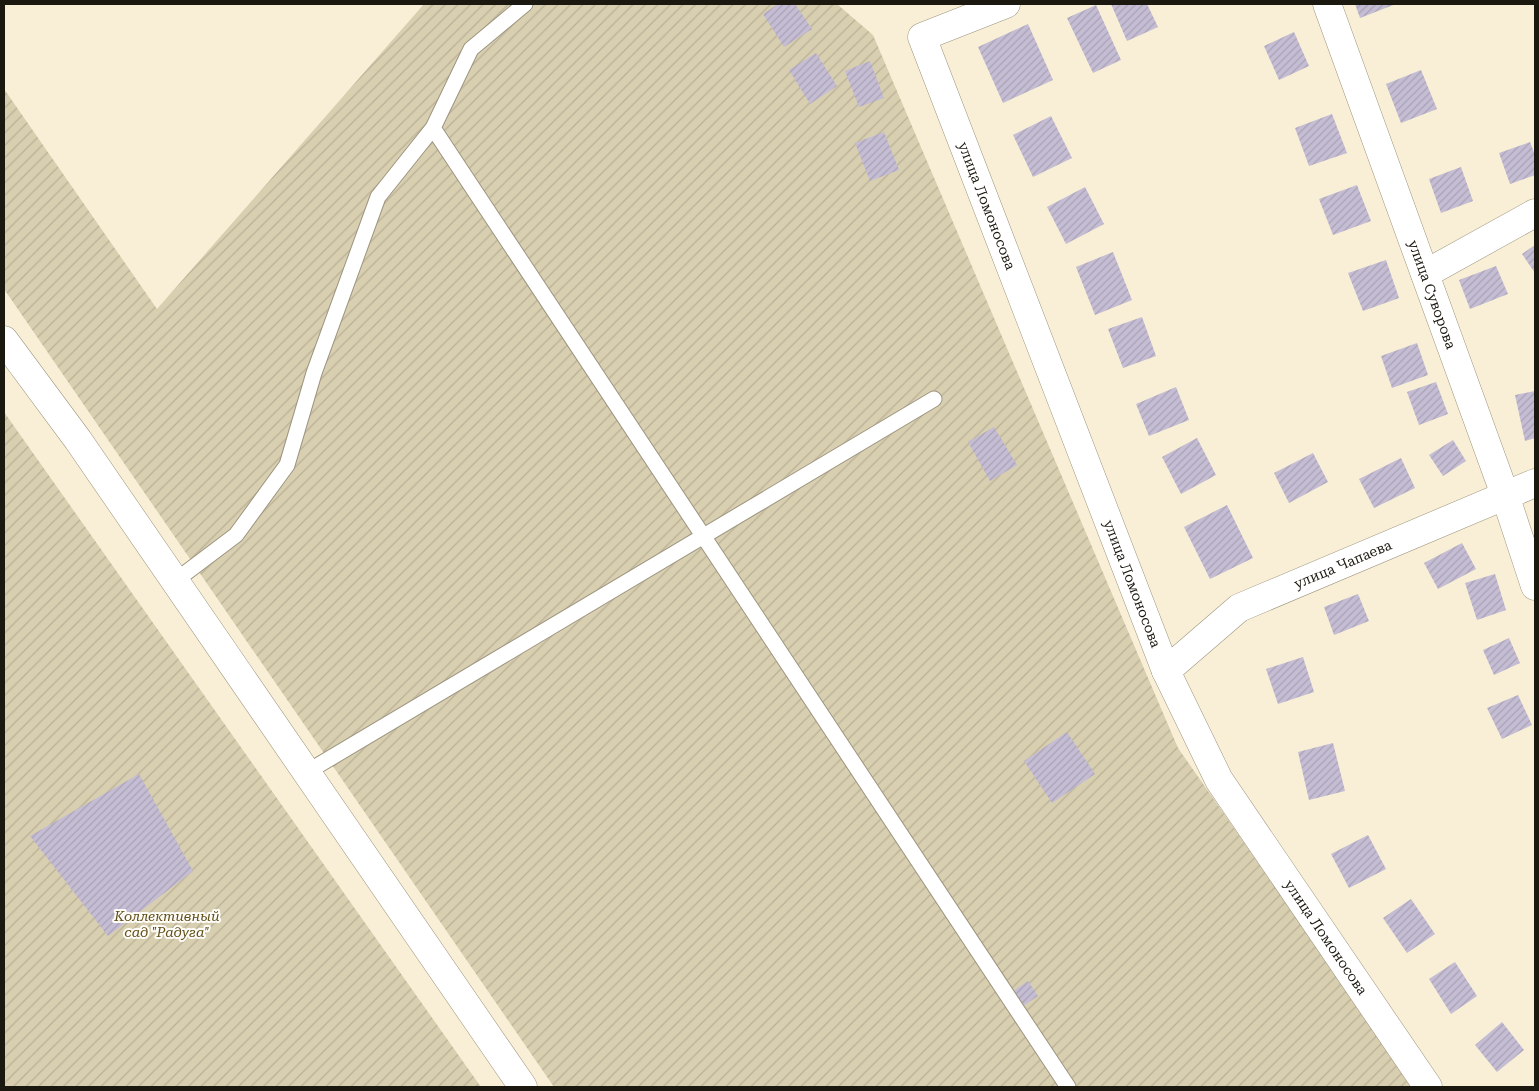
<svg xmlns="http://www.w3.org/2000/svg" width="1539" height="1091" viewBox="0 0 1539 1091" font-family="'Roboto Serif',serif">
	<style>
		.garden { fill: url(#garden-furrows) }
		.building { fill: url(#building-hatch) }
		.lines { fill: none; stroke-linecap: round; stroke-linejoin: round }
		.lane-casing { stroke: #9d957f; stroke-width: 17 }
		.street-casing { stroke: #9d957f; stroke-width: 29 }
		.lane { stroke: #fff; stroke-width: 15 }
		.street { stroke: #fff; stroke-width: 28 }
		.labels { text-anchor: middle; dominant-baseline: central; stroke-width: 4; stroke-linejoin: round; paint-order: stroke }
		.street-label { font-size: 14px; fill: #1b180f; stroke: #fefcf8 }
		.park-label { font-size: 14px; font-style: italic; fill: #604f17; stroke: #fefcf8 }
	</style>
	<defs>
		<pattern id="garden-furrows" width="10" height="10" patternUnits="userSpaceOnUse" patternTransform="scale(1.25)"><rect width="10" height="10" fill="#d8ceb0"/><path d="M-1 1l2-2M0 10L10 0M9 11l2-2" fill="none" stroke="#b9b096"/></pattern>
		<pattern id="building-hatch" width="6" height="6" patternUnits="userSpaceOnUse" patternTransform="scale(1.25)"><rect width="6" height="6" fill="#c5bdd4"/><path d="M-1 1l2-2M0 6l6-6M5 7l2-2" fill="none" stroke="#a9a2b5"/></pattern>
	</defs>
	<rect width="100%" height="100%" fill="#f8efd6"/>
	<!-- garden -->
	<path class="garden" d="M424,4H837L873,35L1178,748L1415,1087H554L4,289V89L157,309Z
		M4,412L481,1087H4Z"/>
	<!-- building -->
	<path class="building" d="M778,4H795L812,29L784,47L763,14Z
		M1111,4H1147L1158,27L1127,41Z
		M1355,4H1396L1360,18Z
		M1096,5L1121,60L1093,73L1067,18Z
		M1028,24L1053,80L1003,103L978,47Z
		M1294,32L1309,66L1279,80L1264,46Z
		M816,53L837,86L810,104L789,70Z
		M870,61L884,98L859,107L845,71Z
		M1421,70L1437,109L1401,123L1386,84Z
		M1332,114L1347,153L1309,166L1295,128Z
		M1051,116L1072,158L1033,177L1013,135Z
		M884,132L899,170L870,181L855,143Z
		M1530,142L1535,155V175L1510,184L1499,153Z
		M1461,167L1473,201L1441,213L1429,179Z
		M1357,185L1371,221L1333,235L1319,199Z
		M1085,187L1104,224L1066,244L1047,207Z
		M1535,245V273L1522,254Z
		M1113,252L1132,300L1095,315L1076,267Z
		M1386,260L1399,298L1363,311L1348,273Z
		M1496,266L1508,294L1470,309L1459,280Z
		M1142,317L1156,356L1123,368L1108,329Z
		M1417,343L1428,375L1392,388L1381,356Z
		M1436,382L1448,414L1419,425L1407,392Z
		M1176,387L1189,420L1149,436L1136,404Z
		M1535,391V438L1525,441L1515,395Z
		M994,427L1017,465L990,481L968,442Z
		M1197,438L1216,475L1181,494L1162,457Z
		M1453,440L1466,461L1443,476L1429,455Z
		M1313,453L1328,482L1289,503L1274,473Z
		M1401,458L1415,488L1374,508L1359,479Z
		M1227,505L1253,558L1210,579L1184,527Z
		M1462,543L1476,569L1438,589L1424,563Z
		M1495,574L1506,610L1477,620L1465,583Z
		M1358,594L1369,621L1334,635L1324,607Z
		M1509,638L1520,663L1494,675L1483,650Z
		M1303,657L1314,692L1278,704L1266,669Z
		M1518,695L1532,725L1502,739L1487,708Z
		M1067,732L1095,774L1052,803L1024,761Z
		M1333,743L1345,791L1309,800L1298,752Z
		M139,774L193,871L108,936L30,836Z
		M1368,835L1386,869L1349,888L1331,854Z
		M1411,899L1435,934L1407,953L1383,918Z
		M1455,962L1477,996L1451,1014L1429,979Z
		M1028,981L1038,996L1020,1008L1010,993Z
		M1502,1022L1524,1050L1497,1072L1475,1045Z"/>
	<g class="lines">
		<!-- lane casing -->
		<g class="lane-casing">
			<path id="lane" d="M433,128L1068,1087
				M175,581L236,535L287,465L314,373L378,197L433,128L471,49L525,4
				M307,772L934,399"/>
		</g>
		<!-- street casing -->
		<g class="street-casing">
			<g id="street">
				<path id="s1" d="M1006,4L922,37L1166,671L1219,780L1428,1087"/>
				<path id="s2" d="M1327,4L1505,495L1535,586"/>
				<path d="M1425,274L1535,213"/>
				<path d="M4,340L78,440L523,1087"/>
				<path id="s3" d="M1166,671L1239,608L1535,483"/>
			</g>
		</g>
		<!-- lane -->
		<use href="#lane" class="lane"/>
		<!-- street -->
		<use href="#street" class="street"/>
	</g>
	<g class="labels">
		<!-- street labels -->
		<g class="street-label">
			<text stroke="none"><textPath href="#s1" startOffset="271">улица Ломоносова</textPath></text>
			<text stroke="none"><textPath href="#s2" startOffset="309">улица Суворова</textPath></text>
			<text stroke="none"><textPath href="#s3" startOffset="209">улица Чапаева</textPath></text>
			<text stroke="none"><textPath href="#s1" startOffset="676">улица Ломоносова</textPath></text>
			<text stroke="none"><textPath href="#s1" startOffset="1081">улица Ломоносова</textPath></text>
		</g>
		<!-- park labels -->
		<g class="park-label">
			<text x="167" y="916">Коллективный<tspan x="167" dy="16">сад "Радуга"</tspan></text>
		</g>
	</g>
	<!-- border -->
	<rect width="1539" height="1091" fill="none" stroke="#1b180f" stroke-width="10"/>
</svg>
